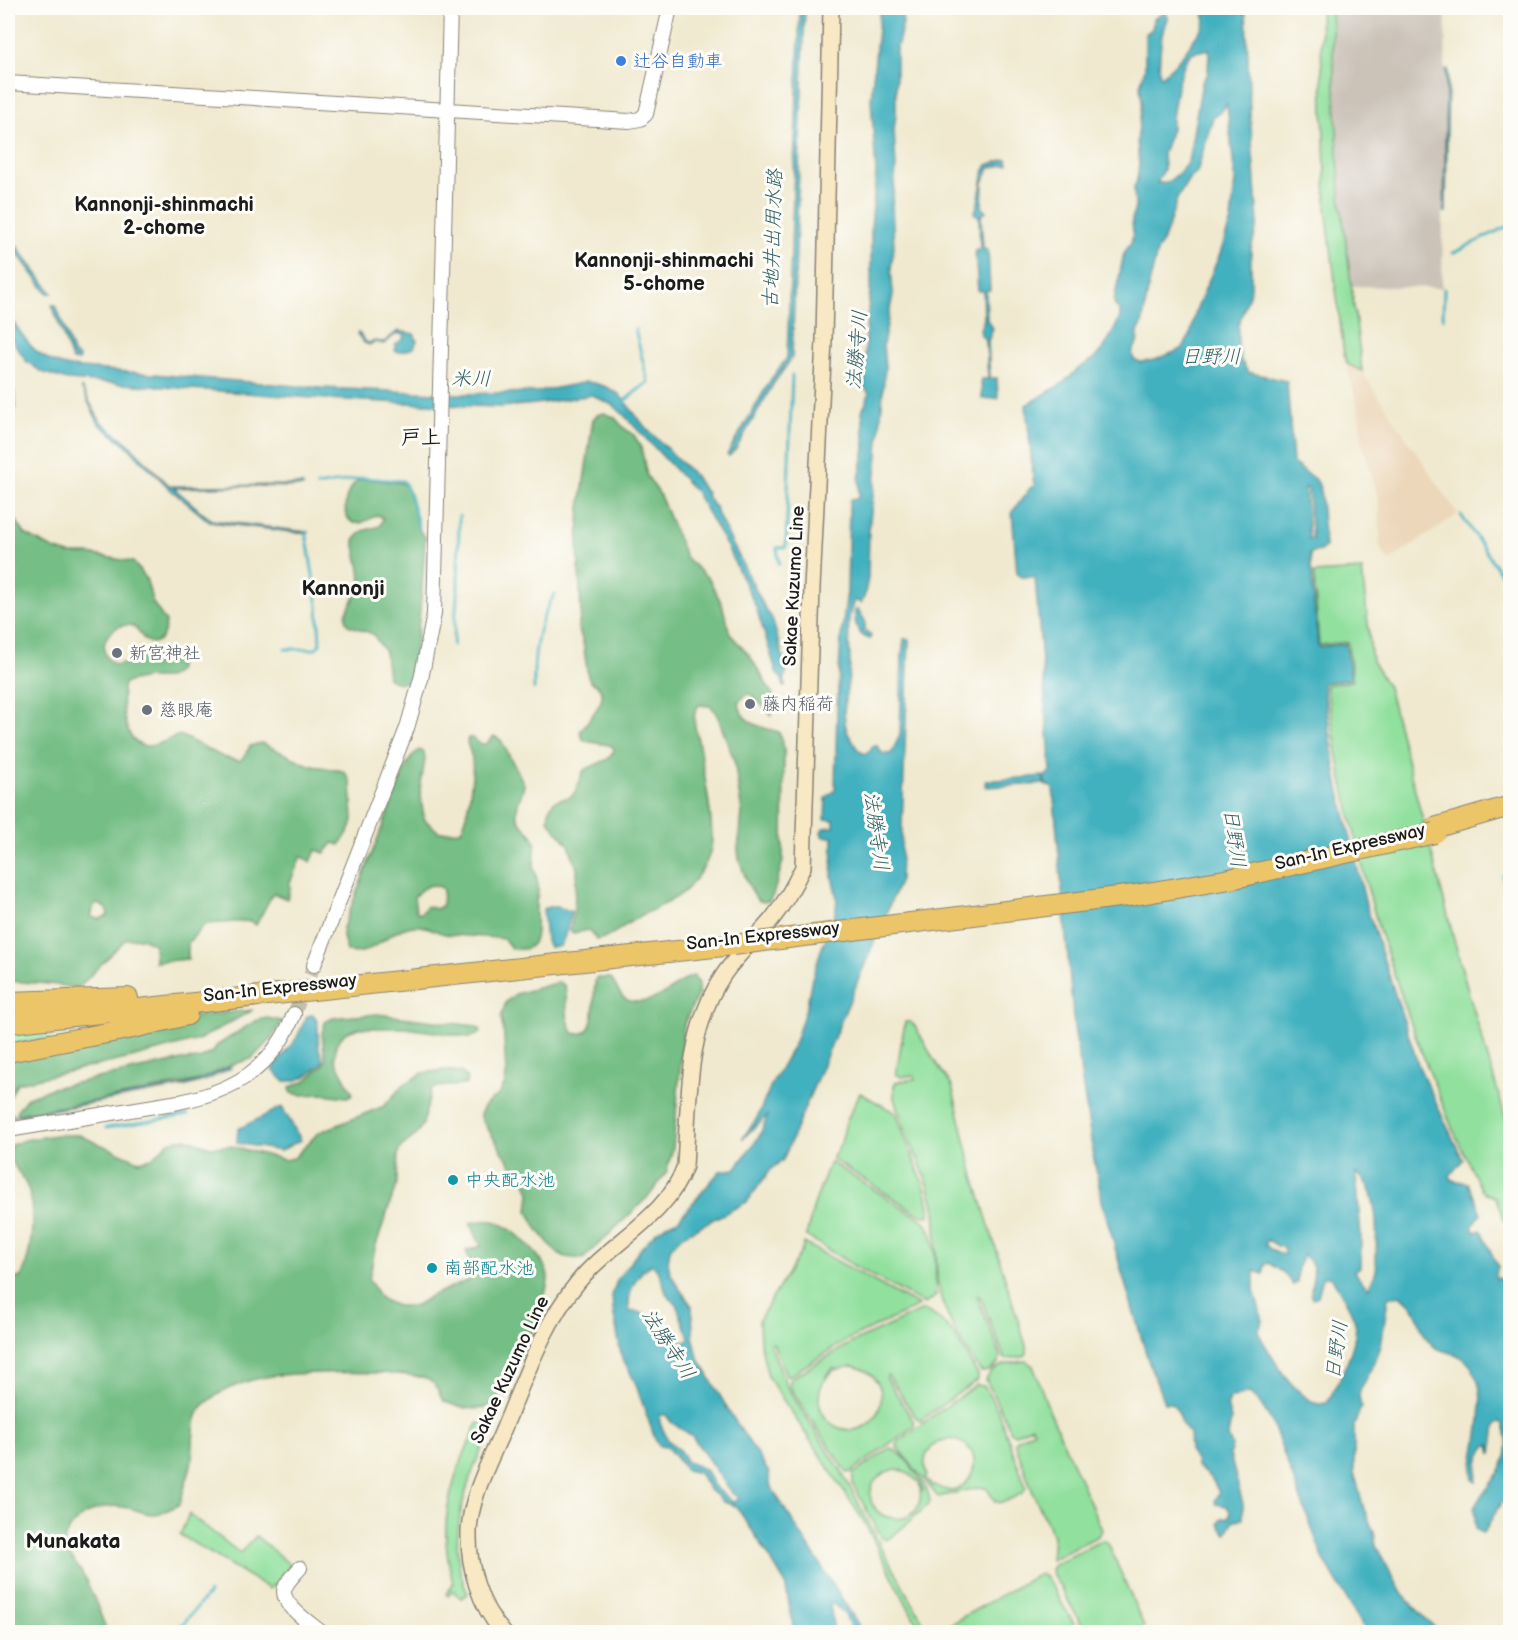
<svg xmlns="http://www.w3.org/2000/svg" width="1518" height="1640" viewBox="0 0 1518 1640" font-family="'Balsamiq Sans','Klee One',sans-serif">
	<style>
		.built { fill: #ecd7ba }
		.industrial { fill: #cbc2b8 }
		.green { fill: #91e09e; stroke: #567e5d; stroke-width: 1.5; fill-rule: evenodd }
		.forest { fill: #74be85; stroke: #486d50; stroke-width: 1.5; fill-rule: evenodd }
		.water { fill: #42b1bf; stroke: #2f666e; stroke-width: 1.5; fill-rule: evenodd }
		.lines { fill: none; stroke-linecap: round; stroke-linejoin: round }
		.stream { stroke: #42b1bf; stroke-width: 3 }
		.tertiary-tunnel { stroke: #c6c0ab; stroke-width: 14; stroke-dasharray: 14 7; stroke-linecap: butt }
		.tertiary-casing { stroke: #868276; stroke-width: 16 }
		.secondary-casing { stroke: #868276; stroke-width: 18 }
		.motorway-casing { stroke: #868276; stroke-width: 22 }
		.tertiary { stroke: #fff; stroke-width: 14 }
		.secondary { stroke: #f8e8c3; stroke-width: 15 }
		.motorway { stroke: #edc569; stroke-width: 20 }
		.motorway-bridge-casing { stroke: #868276; stroke-width: 22; stroke-linecap: butt }
		.motorway-bridge { stroke: #edc569; stroke-width: 20 }
		.shop-dot { fill: #3f7fe0; stroke: #fdfcf7; stroke-width: 2 }
		.worship-dot { fill: #6b7280; stroke: #fdfcf7; stroke-width: 2 }
		.culture-dot { fill: #0f9aa8; stroke: #fdfcf7; stroke-width: 2 }
		.labels { text-anchor: middle; dominant-baseline: central; stroke-width: 6; stroke-linejoin: round; paint-order: stroke }
		.shop-label { font-size: 18px; fill: #366cbe; stroke: #fdfcf7; text-anchor: start }
		.street-label { font-size: 18px; fill: #1c1c1c; stroke: #fdfcf7 }
		.worship-label { font-size: 18px; fill: #5b616d; stroke: #fdfcf7; text-anchor: start }
		.culture-label { font-size: 18px; fill: #0d838f; stroke: #fdfcf7; text-anchor: start }
		.neighbourhood-label { font-size: 20px; font-weight: bold; fill: #1c1c1c; stroke: #fdfcf7 }
		.water-label { font-size: 20px; font-style: italic; fill: #2d5f65; stroke: #fdfcf7 }
		.quarter-label { font-size: 21px; font-weight: bold; fill: #1c1c1c; stroke: #fdfcf7 }
	</style>
	<rect width="100%" height="100%" fill="#fdfcf7"/>
	<filter id="ink" filterUnits="userSpaceOnUse"><feTurbulence type="fractalNoise" baseFrequency=".0167" numOctaves="2"/><feDisplacementMap in="SourceGraphic" scale="12" xChannelSelector="R" yChannelSelector="G"/><feConvolveMatrix kernelMatrix="1 2 1 2 8 2 1 2 1" color-interpolation-filters="sRGB"/></filter>
	<filter id="wash" filterUnits="userSpaceOnUse"><feTurbulence type="fractalNoise" baseFrequency=".008" numOctaves="4" result="noise"/><feDisplacementMap in="SourceGraphic" scale="24" xChannelSelector="R" yChannelSelector="G"/><feGaussianBlur stdDeviation="1.35" result="paint"/><feColorMatrix in="noise" values="0 0 0 0 0 0 0 0 0 0 0 0 0 0 0 0 0 1.4 0 .05"/><feComposite in="paint" operator="in"/></filter>
	<g filter="url(#wash)">
		<rect width="100%" height="100%" fill="#f0e9cf"/>
		<!-- built -->
		<path class="built" d="M1347,365L1362,372L1458,514L1389,561L1380,548L1379,506L1376,491L1363,446L1358,408Z"/>
		<!-- industrial -->
		<path class="industrial" d="M1332,8H1446L1442,288L1351,286L1341,196Z"/>
		<!-- green -->
		<path class="green" d="M1320,8H1331L1340,195L1362,371L1347,364L1344,354L1326,208Z
			M1362,570L1372,661L1388,687L1464,977L1510,1133V1220L1507,1222L1504,1221L1496,1198L1482,1191L1453,1130L1416,1038L1379,930L1366,882L1341,775L1326,685L1353,681L1348,642L1319,645L1314,573Z
			M68,1022L115,1024L8,1046V1027Z
			M905,1022H910L915,1026L934,1060L952,1086L974,1177L1027,1349V1353L1024,1357L1005,1359L980,1296H977L1001,1357C999,1365 988,1373 981,1372C964,1346 943,1316 938,1285C934,1256 940,1226 932,1197C922,1163 904,1132 894,1098V1086L896,1082L915,1079L914,1075L902,1077L896,1074Z
			M860,1093L896,1113L926,1191L930,1213L928,1216L920,1215L832,1159L841,1143L846,1122Z
			M830,1162L923,1220C940,1236 934,1274 936,1296L925,1304L851,1264L806,1236L814,1205Z
			M804,1243L919,1306L847,1340L789,1376L786,1375L773,1343L770,1344L787,1387L843,1474L884,1552L929,1632H921L863,1520L768,1377L760,1342L759,1320L802,1250Z
			M923,1310C952,1321 963,1350 978,1375V1379L920,1421L914,1415L888,1375L886,1377L914,1422V1426L851,1472L847,1473L791,1389L789,1385L791,1378L851,1343ZM852,1366C904,1376 879,1445 837,1427C829,1423 822,1415 820,1406C816,1391 823,1380 834,1370L826,1377L827,1374L834,1368L836,1370Z
			M1026,1361L1033,1366L1049,1410L1102,1530L1098,1536L1051,1560L1053,1536L1033,1493L1015,1443L1016,1440L1034,1430L1032,1426L1016,1434L1012,1433L986,1380C992,1364 1011,1363 1026,1361Z
			M976,1385L984,1386L997,1409L1026,1487L1023,1493L1002,1503L995,1501L987,1489L981,1487L938,1497L897,1447L898,1442L908,1434ZM949,1439C996,1444 969,1508 935,1485L933,1486L925,1477L927,1476C920,1457 930,1442 949,1439Z
			M478,1423L492,1425C469,1476 442,1538 468,1594L461,1598L453,1591L448,1596L446,1594L453,1584C450,1569 446,1554 446,1538C444,1498 461,1459 478,1423Z
			M890,1448C903,1451 928,1487 930,1500L929,1504L893,1536L886,1540L882,1538L853,1485V1474ZM896,1469C905,1471 911,1474 917,1481H919L923,1491L921,1492L919,1483C932,1536 856,1524 873,1484C878,1475 886,1471 896,1469Z
			M189,1514L240,1553L256,1536L289,1564V1570L275,1586L273,1585L270,1589L180,1535Z
			M1102,1540L1108,1543L1144,1626L1141,1632H1086L1053,1575L1051,1569L1054,1565Z
			M1041,1574L1046,1577L1079,1632H936L1037,1575Z"/>
		<!-- forest -->
		<path class="forest" d="M8,384C23,396 12,419 8,435Z
			M604,413L614,417L624,428L634,435L641,447L647,476L659,493L686,558L709,579L722,604L730,634L750,656L776,700L771,715L753,695L747,694L739,701C739,723 761,727 779,732L784,750L783,861L773,895L769,901L763,902L757,900L747,882L739,859L738,849L742,813L734,760L716,712L710,706L699,705C691,714 695,728 698,740C702,762 717,834 710,853C706,865 696,879 688,888C676,900 658,907 644,914C628,921 614,937 596,940L590,930L573,933L570,930L574,910L577,869L569,845L548,820C550,788 567,806 575,792C579,786 580,777 584,770L608,759L614,751L613,747L609,745L584,741L580,732C588,718 618,693 591,682L588,677L583,642L578,627L581,614L578,545L580,508L593,419L597,415Z
			M364,479L402,483L407,487L419,530L425,537C423,585 419,631 411,679C404,685 394,683 388,678L385,652L373,634L348,625C340,613 356,600 360,587C363,572 356,555 354,540L363,531L380,526L383,518L378,515C372,517 366,522 360,523C337,527 343,481 364,479Z
			M8,497L10,511L25,534L53,549L70,554H89L133,562L146,578L153,603L166,622C165,629 164,639 156,642C141,647 141,626 130,625C106,623 93,655 116,665L166,653L178,657L179,661L177,672L168,678H145L124,683C120,701 123,748 149,746C159,745 171,738 180,735L223,757L239,761L244,757L250,746L262,743L309,765L343,771L347,775L351,784L353,820L351,828L340,845L333,843L325,853L316,850L311,862L301,856L289,885L291,886L287,899L273,893L256,925L251,921L205,924L188,943V959L155,962L154,944L142,938L126,939L78,988L50,984L8,981ZM99,904L107,909L108,916L99,919L91,917L94,905Z
			M494,736L501,740L524,784C523,795 515,804 517,815C520,827 532,831 535,841C537,849 533,860 534,868C536,876 539,883 538,891C538,895 536,900 536,904C535,924 544,956 511,948L504,939C487,936 469,936 452,935C431,933 427,920 402,929C384,936 367,959 347,951L343,937V928L405,768L412,756L419,750L424,752L425,759L420,790L424,819L439,832L460,831C467,825 474,771 472,760C472,754 468,748 467,742L468,738H472L481,744H486ZM431,885L440,887L443,889L442,906L436,909L427,906L420,914L416,911L414,897L422,889Z
			M694,976L699,984L698,994L684,1024L673,1148L666,1173L650,1195L583,1259L566,1257L557,1253L538,1230L528,1211L530,1193L527,1184L508,1160L482,1120L480,1114L485,1105L498,1095L505,1084L506,1075L504,1036L501,1017L506,1002L516,994L559,982L565,986C568,1002 564,1017 573,1033C601,1041 591,993 596,978H611C615,984 619,994 624,998C637,1007 659,998 670,990C678,985 684,978 694,976Z
			M253,1010L198,1040L131,1058L17,1083L8,1101V1060L184,1017Z
			M377,1014L475,1026L481,1030L480,1034L469,1037L406,1028H359L345,1033L336,1044L335,1060L353,1094L347,1097L323,1094L301,1095L291,1093L290,1087L305,1081L324,1064L325,1060L322,1033L325,1022L333,1018Z
			M267,1018L282,1021L271,1039L251,1059L231,1065L199,1080L102,1100L17,1114V1110L28,1097L52,1088L182,1060L200,1059L214,1051L216,1046L255,1021Z
			M444,1070L461,1072L467,1078L466,1084C454,1088 442,1083 431,1090L423,1124L416,1135L400,1148L398,1155L397,1183L375,1248L369,1280L381,1299L397,1306H415L431,1296L476,1277L466,1251L481,1246L470,1223C479,1221 488,1219 497,1222C513,1228 548,1260 548,1278C548,1299 509,1395 490,1405C476,1413 455,1407 442,1400C439,1393 438,1386 431,1381C414,1369 296,1372 272,1376C249,1379 218,1390 202,1407C190,1422 195,1447 191,1465C188,1478 183,1491 180,1504C172,1508 163,1514 154,1514C143,1514 134,1508 123,1507C105,1504 85,1511 73,1525C68,1531 63,1537 65,1545C67,1555 77,1564 82,1573C93,1592 100,1612 107,1632H8V1280L21,1277C32,1255 35,1216 29,1192C26,1177 4,1161 11,1145L24,1140L56,1135H79L139,1161L152,1158L169,1142L186,1138L210,1147L231,1146L285,1160L294,1158L318,1133L384,1106L403,1085L423,1073Z"/>
		<!-- water -->
		<path class="water" d="M800,8H805L792,358L774,383L736,449L729,456L727,455L771,379L787,358Z
			M880,8H901L903,23L896,51V115L894,129L896,169L892,206L894,247L891,269L893,294L883,345L885,367L877,466L869,527L868,578L864,598L861,603L855,600C844,620 850,640 850,661C851,683 839,708 847,731C848,735 852,739 854,743C857,749 860,753 867,754L874,745L877,746L882,753L891,754L900,735L902,654L904,639H909L900,880L783,1160L771,1169L747,1202L685,1234L674,1244L670,1249L668,1262L670,1272L679,1288L692,1306L693,1336L698,1357L730,1413L768,1471L771,1487L858,1624L860,1632H852L845,1614L832,1603L830,1604L834,1632H794L785,1583L767,1553L736,1506L723,1502L718,1496L710,1491L699,1473L686,1470L667,1447L659,1446L655,1439L635,1382L621,1355L613,1309L612,1294L618,1278L642,1247L656,1232L668,1224L678,1220L720,1171L735,1169L759,1137L768,1115L742,1139L757,1118L772,1083L795,1042L807,1005L811,982L821,950L836,911L837,898L832,876L833,837H823L821,832L823,828L834,827V820L825,819L826,798L835,790L837,707L841,637L847,592L849,507L850,499H856L859,497V478L865,449L862,411L867,401L869,393L864,387L866,330L871,281V228L876,173L871,99ZM650,1265H653L660,1274L666,1293L676,1304L689,1338L687,1341C654,1344 659,1317 639,1312C636,1311 633,1312 630,1312C626,1293 636,1275 650,1265ZM660,1415H666L671,1422L692,1436L732,1493L738,1497V1500L733,1502L715,1487L705,1469L687,1462L680,1451L668,1440L660,1423Z
			M1202,8H1246L1250,113L1258,223L1251,249V289L1238,326V346L1241,361L1248,372L1287,381L1293,463L1317,481L1320,488L1325,547L1320,551L1310,553L1318,647L1346,644L1351,679L1323,683L1337,779L1366,905L1419,1067L1463,1160L1450,1175L1452,1180L1468,1183L1481,1213L1472,1227L1475,1232L1481,1230L1498,1267L1495,1274L1496,1278L1504,1279L1510,1293V1497L1501,1503L1485,1531L1482,1533L1476,1529L1474,1507C1492,1478 1518,1463 1503,1423L1500,1422L1496,1425L1492,1454L1490,1445H1487C1477,1457 1478,1466 1476,1481L1473,1480L1472,1471C1476,1438 1495,1380 1461,1357C1449,1350 1436,1354 1426,1337C1416,1319 1419,1307 1399,1295L1388,1298L1381,1346L1374,1364L1362,1385L1359,1395L1361,1407L1354,1426V1472L1364,1509L1374,1532L1376,1546L1403,1595L1439,1632H1366L1323,1558L1271,1420L1260,1403L1250,1393L1230,1398L1227,1406L1231,1419L1228,1436L1232,1445L1230,1455L1243,1504V1519L1234,1520L1226,1534L1219,1524L1222,1519L1229,1518L1230,1512L1227,1506L1216,1504L1215,1500L1219,1494C1213,1477 1210,1478 1197,1467L1196,1460L1190,1452L1189,1433C1177,1423 1184,1414 1171,1403H1164L1148,1360L1124,1280L1102,1201L1093,1154L1074,1027L1053,788L1045,784V776L1051,771L1035,577H1021L1017,573L1012,512L1031,487H1034L1026,405L1062,384L1079,368L1094,359L1105,346L1115,328L1120,317V310L1115,306L1114,301L1124,253L1131,243L1133,233L1132,220L1135,207L1134,188L1137,180L1139,164L1137,141L1142,102L1140,86L1145,68V34L1152,29L1154,19L1166,11C1169,21 1164,26 1162,35C1161,41 1158,71 1160,75L1162,76L1179,60L1203,27L1205,21ZM1209,49L1208,74L1202,82L1188,162L1178,174L1166,183H1157L1164,169L1163,153L1172,129V118L1178,82L1185,62L1191,53ZM1227,104L1235,180L1231,220L1220,254L1196,310L1190,336L1182,349L1155,360L1141,362L1134,360L1132,353L1138,341V332L1142,325L1149,285L1157,252L1166,234L1177,199L1188,180L1197,172L1213,117L1221,112ZM1305,487L1308,489L1312,539H1309ZM1356,1173C1379,1187 1377,1233 1376,1257C1376,1261 1377,1267 1376,1271C1375,1277 1370,1281 1369,1288L1360,1280L1355,1271L1360,1267L1361,1236ZM1268,1240L1279,1247L1283,1246L1285,1254C1276,1255 1270,1249 1265,1244ZM1304,1255C1323,1273 1307,1280 1312,1299L1318,1296L1323,1277L1331,1276C1339,1291 1350,1306 1355,1322C1360,1341 1337,1386 1327,1403L1318,1404C1291,1393 1271,1356 1258,1332L1263,1321L1254,1290V1271L1263,1274L1265,1265L1268,1263L1283,1272L1293,1285L1297,1283C1298,1272 1296,1265 1304,1255Z
			M1448,69L1446,212H1444L1446,70Z
			M1007,159L1008,164L989,168L983,183L982,207L986,211L981,216L983,249L988,250L990,290L986,291L987,320L993,328L988,341L990,378H997L998,398L982,399L981,379H988L986,341L981,335L980,329L984,319L983,291H978L975,250H980L979,216L974,213C982,200 979,180 987,165Z
			M8,234L52,293H47L8,241Z
			M52,305H56L74,355L79,357V361L72,360Z
			M8,314C26,341 36,360 70,367L321,388L461,394L537,392L586,382L594,383L607,387L619,394L646,428L695,476L704,491L707,492L706,494L713,506L716,507L718,515L766,610L772,618L787,671L784,678L786,686L784,687L782,679L777,674L756,607L726,545L695,491L623,414L614,406L592,395L536,404L501,407L465,406L326,399L67,380L42,372L27,362L8,334Z
			M398,331L414,334L417,340L414,348L400,352L395,351V345L404,338L402,334H396L384,344L375,342L369,345L364,343L357,334L358,332L366,342L369,343L372,341L384,342Z
			M81,387L101,422L128,443L170,486L303,485V487L250,486L174,488L211,520L308,532L307,534L210,522L171,490L126,445L99,424Z
			M858,609L865,621V630L871,636L870,639C857,636 854,622 855,610Z
			M1043,776L1044,784L986,787V781Z
			M549,907H558L571,911C571,916 564,942 560,946C557,948 553,947 549,947L546,941L543,909Z
			M313,1015C321,1023 317,1037 319,1048C320,1053 322,1057 323,1062C312,1073 300,1083 284,1081L272,1069L296,1039L307,1016Z
			M230,1067L231,1068L207,1080L187,1086L14,1117L8,1112V1110L15,1116L180,1086L199,1081Z
			M282,1107L301,1140L280,1151L237,1143L238,1129Z"/>
		<g class="lines">
			<!-- stream -->
			<path class="stream" d="M1509,141L1510,140
				M1453,253L1510,225
				M1443,318L1444,289
				M1506,393L1510,391
				M623,402L648,382L635,329
				M317,486L363,478L403,481C410,488 415,516 419,528
				M1461,515L1510,587
				M779,564L777,548L786,547L792,375
				M453,645L458,587L459,516
				M285,649H315L320,644L318,606L306,532
				M534,689C533,657 537,621 555,594
				M1510,903L1503,876L1510,872
				M1510,919V920
				M106,1128L188,1115
				M176,1632L209,1593"/>
		</g>
	</g>
	<g filter="url(#ink)">
		<g class="lines">
			<!-- tertiary-tunnel -->
			<path class="tertiary-tunnel" d="M294,1014L314,965"/>
			<!-- tertiary casing -->
			<g class="tertiary-casing">
				<path id="tertiary" d="M8,83L629,121L640,119L646,114L670,8
					M314,965L407,728L421,679L434,614L450,8
					M8,1130L179,1102C234,1091 273,1068 294,1014
					M300,1568C295,1574 285,1583 284,1591C283,1606 311,1624 321,1632"/>
			</g>
			<!-- secondary casing -->
			<g class="secondary-casing">
				<path id="secondary" d="M503,1632C479,1606 468,1566 469,1531C471,1493 492,1458 506,1423C526,1375 544,1323 578,1282C611,1241 667,1218 685,1166C689,1102 686,1029 724,974C738,954 757,937 772,919C785,903 794,886 803,867L812,588L824,340L831,8"/>
			</g>
			<!-- motorway casing -->
			<g class="motorway-casing">
				<path id="motorway" d="M1434,828L1510,806
					M8,1002L128,998
					M8,1023L733,945
					M8,1052L133,1028L187,1015"/>
			</g>
			<!-- tertiary -->
			<use href="#tertiary" class="tertiary"/>
			<!-- secondary -->
			<use href="#secondary" class="secondary"/>
			<!-- motorway -->
			<use href="#motorway" class="motorway"/>
			<!-- motorway-bridge casing -->
			<g class="motorway-bridge-casing">
				<path id="motorway-bridge" d="M733,945L1135,895L1230,879L1435,833"/>
			</g>
			<!-- motorway-bridge -->
			<use href="#motorway-bridge" class="motorway-bridge"/>
		</g>
	</g>
	<!-- markers -->
	<circle class="shop-dot" cx="621" cy="61" r="6"/>
	<g class="worship-dot">
		<circle cx="117" cy="653" r="6"/>
		<circle cx="750" cy="704" r="6"/>
		<circle cx="147" cy="710" r="6"/>
	</g>
	<g class="culture-dot">
		<circle cx="453" cy="1180" r="6"/>
		<circle cx="432" cy="1268" r="6"/>
	</g>
	<g class="labels">
		<!-- shop labels -->
		<g class="shop-label">
			<text x="633" y="61">辻谷自動車</text>
		</g>
		<!-- street labels -->
		<g class="street-label">
			<text transform="translate(794 586) rotate(-87)">Sakae Kuzumo Line</text>
			<text transform="translate(1350 847) rotate(-13)">San-In Expressway</text>
			<text transform="translate(763 936) rotate(-6)">San-In Expressway</text>
			<text transform="translate(280 988) rotate(-6)">San-In Expressway</text>
			<text transform="translate(510 1370) rotate(-65)">Sakae Kuzumo Line</text>
		</g>
		<!-- worship labels -->
		<g class="worship-label">
			<text x="129" y="653">新宮神社</text>
			<text x="762" y="704">藤内稲荷</text>
			<text x="159" y="710">慈眼庵</text>
		</g>
		<!-- culture labels -->
		<g class="culture-label">
			<text x="465" y="1180">中央配水池</text>
			<text x="444" y="1268">南部配水池</text>
		</g>
		<!-- neighbourhood labels -->
		<g class="neighbourhood-label">
			<text x="164" y="205">Kannonji-shinmachi<tspan x="164" dy="23">2-chome</tspan></text>
			<text x="664" y="261">Kannonji-shinmachi<tspan x="664" dy="23">5-chome</tspan></text>
			<text x="421" y="438">戸上</text>
		</g>
		<!-- water labels -->
		<g class="water-label">
			<text transform="translate(773 239) rotate(-88)">古地井出用水路</text>
			<text transform="translate(857 350) rotate(-85)">法勝寺川</text>
			<text x="1211" y="357">日野川</text>
			<text transform="translate(471 379) rotate(1)">米川</text>
			<text transform="translate(876 831) rotate(82)">法勝寺川</text>
			<text transform="translate(1234 838) rotate(82)">日野川</text>
			<text transform="translate(668 1344) rotate(57)">法勝寺川</text>
			<text transform="translate(1337 1350) rotate(-82)">日野川</text>
		</g>
		<!-- quarter labels -->
		<g class="quarter-label">
			<text x="343" y="588">Kannonji</text>
			<text x="73" y="1541">Munakata</text>
		</g>
	</g>
	<!-- margin -->
	<rect width="1518" height="1640" fill="none" stroke="#fdfcf7" stroke-width="30"/>
</svg>
